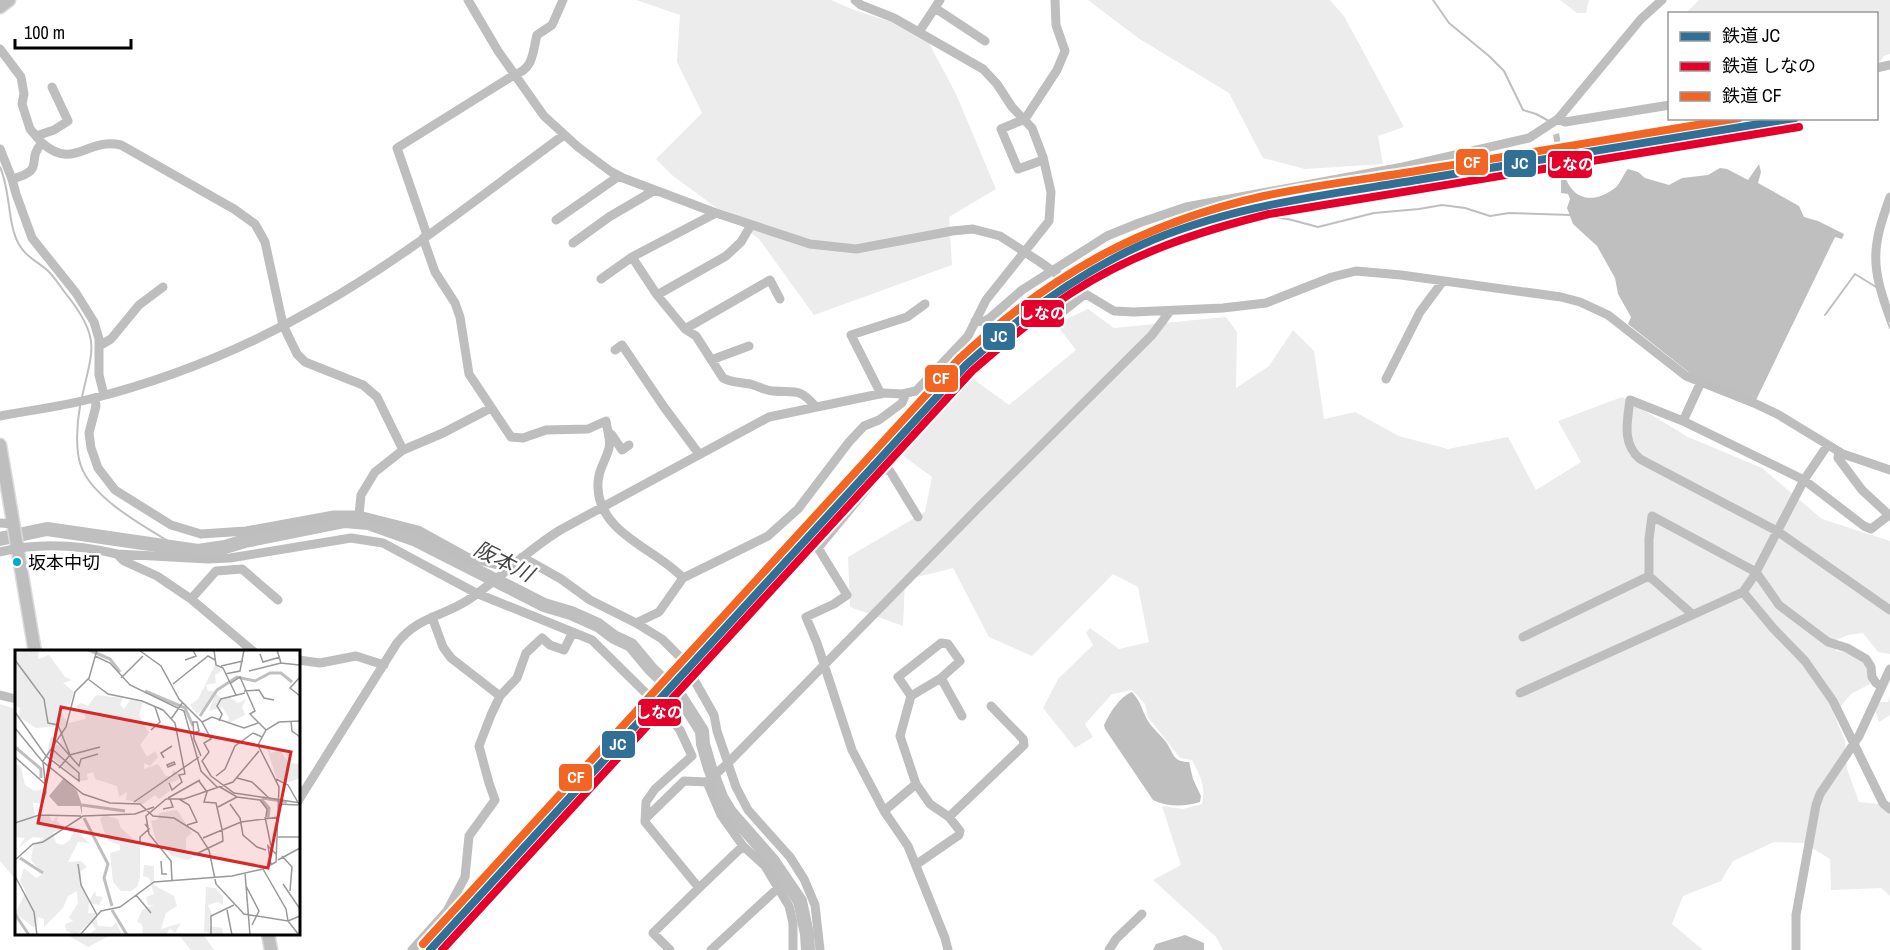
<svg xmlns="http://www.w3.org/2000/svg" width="1890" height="950" viewBox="0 0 1890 950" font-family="'Archivo Narrow','Noto Sans JP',sans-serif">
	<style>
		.green { fill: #ececec }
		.water { fill: #bfbfbf }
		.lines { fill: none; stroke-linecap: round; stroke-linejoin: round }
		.stream { stroke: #bfbfbf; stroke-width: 2 }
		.river { stroke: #bfbfbf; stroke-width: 14 }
		.major-casing { stroke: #dbdbdb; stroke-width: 15 }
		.minor { stroke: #bebebe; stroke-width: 9 }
		.major { stroke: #bebebe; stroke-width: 12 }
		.minor-bridge { stroke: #bebebe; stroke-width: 9 }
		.rail-1-casing { stroke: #fff; stroke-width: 12 }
		.rail-2-casing { stroke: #fff; stroke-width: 12 }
		.rail-3-casing { stroke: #fff; stroke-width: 12 }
		.rail-1 { stroke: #307097; stroke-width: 8 }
		.rail-2 { stroke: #e4002b; stroke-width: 8 }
		.rail-3 { stroke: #f26522; stroke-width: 8 }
		.bus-dot { fill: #00a9ce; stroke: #fff; stroke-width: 2 }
		.labels { text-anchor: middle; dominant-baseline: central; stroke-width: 5; stroke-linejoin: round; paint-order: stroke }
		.bus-label { font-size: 18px; fill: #000; stroke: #fff; text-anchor: start }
		.water-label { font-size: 21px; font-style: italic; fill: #444; stroke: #fff }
		.inset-river { fill: none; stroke: #bfbfbf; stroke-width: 3 }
		.inset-road { fill: none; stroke: #999; stroke-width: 1.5 }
		.view { fill: #d62828; fill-opacity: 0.15; stroke: #d62828; stroke-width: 3 }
		.inset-edge { fill: none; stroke: #000; stroke-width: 3 }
		.line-badge { stroke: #fff; stroke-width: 2 }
		.badge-label { font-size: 16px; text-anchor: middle; font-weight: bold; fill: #fff }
	</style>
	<rect width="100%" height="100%" fill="#fff"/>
	<!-- green -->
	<path class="green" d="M636,0H831L854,10L923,32L956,94L996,189L949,217L952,265L814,315L759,239L673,176L656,159L702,113L677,62L680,15Z
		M1088,0H1330L1344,16L1404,127L1378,136L1383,164L1305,169L1263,158L1229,93L1138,38Z
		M1560,0H1589L1586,13H1577Z
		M1699,0H1890V54L1884,56L1877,66L1876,14H1690L1688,11Z
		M1088,309L1114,328L1226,317L1237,332L1236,388L1269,366L1293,330L1314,351L1324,419L1355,412L1399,436L1448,449L1508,437L1536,490L1581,462L1558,421L1622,397L1688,437L1762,468L1822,519L1890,541V654L1878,652L1863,633L1848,635L1836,640V651C1860,654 1867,661 1870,684L1851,694L1834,714L1845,741L1847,769L1859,802L1890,805V896L1881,888L1831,890L1830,859L1804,843L1774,842L1733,861L1721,881L1683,896L1672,924L1703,950H1223L1216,937L1153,880L1181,865L1162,806L1183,809L1202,804C1206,787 1200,775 1192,760L1180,758L1148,717L1145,704L1132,690L1112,694L1085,724L1093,737L1075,748L1043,708L1058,679L1093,645L1086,633L1090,628L1119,649L1149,642L1138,587L1113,574L1032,656L989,637L953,568L905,580L903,626L850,607L848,557L925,512L932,477L899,453L969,376L1009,405L1076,350L1056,324Z
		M1890,696V715L1879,722L1875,711L1879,702H1888Z
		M0,704L16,709V880L0,861Z
		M66,934H113L88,947Z
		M178,934H203L214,950H191Z"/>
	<!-- water -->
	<path class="water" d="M1559,133C1562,145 1560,157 1563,170C1570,199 1591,206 1615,188C1621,183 1623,174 1628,169L1638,172L1645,178L1669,185L1682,178L1708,175L1720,168L1727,169L1748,180L1759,164L1761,172L1758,183L1799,206L1804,217L1818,221L1844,234L1842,239L1835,237L1756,400L1691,374L1628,324L1631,317L1618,294L1615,278L1597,246L1573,224L1567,208L1570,199L1568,194L1561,193V176L1553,135Z
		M1132,692C1142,703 1141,709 1148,721C1153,729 1161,735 1166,742C1174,753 1172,762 1189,762L1193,779L1201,796L1200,802C1185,807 1167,807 1153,800L1105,729L1104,725C1110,713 1119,697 1132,692Z
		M1185,935L1204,943V950H1153L1156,944Z"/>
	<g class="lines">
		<!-- stream -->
		<path class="stream" d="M1433,0L1449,23L1489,56L1504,71L1523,110L1536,114L1549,121
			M0,167C11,191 7,226 20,246C26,257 38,262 47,270C56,278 62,290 70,299C101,340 92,351 82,397
			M1224,229L1261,216L1288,219L1318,227L1374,213L1419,209L1442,205L1465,208L1490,216L1509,213L1571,215
			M1825,315L1855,274L1876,287
			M1887,320L1890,328
			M80,406C77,423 75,450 81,466C93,500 149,529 178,547"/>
		<!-- river -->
		<path class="river" d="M0,539L47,529L198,551L225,547L245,541L345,521L368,523L416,540L544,605L571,613L598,625L614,637L631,645L651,669L681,698L702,731L703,744L710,768L721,797L730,812L772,860L800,901L807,934L808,950"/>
		<!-- major casing -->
		<g class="major-casing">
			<path id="major" d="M0,7L9,0
				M0,445L35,652
				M268,934L271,950"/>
		</g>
		<!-- minor -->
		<path class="minor" d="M468,0L498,51L544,116L578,147L610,171L623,178L716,213L810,244L856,249L952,231L973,229L1000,236L1040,262
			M935,8L985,41
			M919,32L940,0
			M0,49L21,77L24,94L22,104L30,129L42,143C25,161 47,170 12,179L0,149
			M1876,68L1890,65
			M1558,119L1565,122L1670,105
			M36,136L54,130L68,121L52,87
			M42,143C75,171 86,137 121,145L234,209L255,224L265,242L283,325L297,354L305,362L363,385L377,397L403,450
			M1043,160L1018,169L1001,129L1025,119L1057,70L1065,51L1056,25L1055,0
			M12,179L16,194L32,238L76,293L94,322L99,339V375L104,395
			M1890,197C1871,249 1871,266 1890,318
			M716,213L632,257L657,295L685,329L696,336L723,378C732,383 741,382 750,384C758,386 766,391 773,391C794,393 799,387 815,406
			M556,220L619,176
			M427,235L397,148L514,75C534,68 532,54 537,35L552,25L563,0
			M423,238L435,272L455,303L460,317L469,374L511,437L523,438L546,430L588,429L606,421C607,429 611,440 609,448C605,463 597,471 598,488C600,534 656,549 683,578
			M573,243L609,217L655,190
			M601,279L632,257
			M1079,290L1114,311L1134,312L1223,308L1266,303L1332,277L1356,271L1401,275L1561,297L1580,302L1608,315L1686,376L1754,403L1779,415L1843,454L1890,470
			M657,295L726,256L741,242L751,225
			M1052,320L1085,294
			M975,321L983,322L990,318L1022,290L1107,236L1139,223L1186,207L1403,167L1529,138L1558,119L1641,19L1662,0
			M685,329L770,280L780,299
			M99,346L111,339L139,305L163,287
			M615,350L622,345L664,407L699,454
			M711,360L749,346
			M1386,379L1420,312L1443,281
			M881,394L851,335L907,317L925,304
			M95,398L96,406L89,433L91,448L98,468L115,490L171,525L201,534L246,531L334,515H359L418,530L467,557L509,568
			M0,416C30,410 60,407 90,399C170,379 250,346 321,305C407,256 484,193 564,135
			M1683,421L1701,382
			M608,432L612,435L622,450L629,445
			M1839,452L1838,458L1862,490L1890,516
			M359,515L361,495L375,472L403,450L443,433L491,408
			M1889,515L1871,529L1864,526L1804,480L1683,421L1630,400C1627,422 1622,444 1640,459L1777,531L1890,610
			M918,517L890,471L883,469L818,548L847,595L834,604L806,617L817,643L852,750L884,811L908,846L945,938L948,950
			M0,523L13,524
			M0,552C39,542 79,545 117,554L124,561L157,576L191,599L254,652
			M117,554L208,559L230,558L351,538L383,543L476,593L592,640L667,714L680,730L692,756L655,789L646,802L645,822L699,888L653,933L670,950
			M522,557L561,579L590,600L636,623L662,639L683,660L714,715L717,731L736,787L748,810L790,857L804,879L815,905L820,950
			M1743,592L1773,628L1805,661L1833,701L1883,803L1890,809
			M191,599L216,571L242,569L278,600
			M1692,614L1649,576V539L1652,516L1756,572L1779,605L1828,642L1847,648L1866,659L1871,667L1872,677L1876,683L1881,686
			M432,617L443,647L451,658L500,696
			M636,623L659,612L683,578L768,536L798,509L849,442L864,426L879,420L902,403L906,393
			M1523,637L1649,576
			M941,643L948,644L960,661L941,678L911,696L898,677Z
			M298,660L320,663L356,656L384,665
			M941,678L962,716
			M1520,693L1743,592L1754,576L1804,480L1827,446
			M0,695L16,699
			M707,782L721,815L743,846L765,866L789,906L793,923V950
			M916,784L930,804L949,817L960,831L959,835L917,864
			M298,801L397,643C419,616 442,617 468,600C501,578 528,549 562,529L769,417L884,393L902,394L916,391L968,336L986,300L1049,221L1051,192L1043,157L1032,128L1012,107L997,84L983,69L894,18L861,5L855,0
			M884,811L916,784L900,736L911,696
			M949,817L1024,745L1023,739L991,706
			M645,819L684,781L707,782L728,763L977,509L1152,335L1170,311
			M699,888L743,846
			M412,950L447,911L465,877L469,836L495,800L489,783L479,746L491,715L500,696L517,678L526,653L542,638L550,645L564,650L573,632
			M711,950L778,888
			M1109,950L1116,939L1142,914
			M1796,950V915L1816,805L1820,794L1859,736L1890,669"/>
		<!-- major -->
		<use href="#major" class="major"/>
		<!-- minor-bridge -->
		<path class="minor-bridge" d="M1040,262L1079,290"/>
		<!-- rail-1 casing -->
		<g class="rail-1-casing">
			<path id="rail-1" d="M430,950L966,365C1019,317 1075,275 1141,245C1230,205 1328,195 1423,179C1547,159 1671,139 1795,118"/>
		</g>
		<!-- rail-2 casing -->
		<g class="rail-2-casing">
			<path id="rail-2" d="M442,950L972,371C1004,343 1037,315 1073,292C1133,253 1200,231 1269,214L1799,127"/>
		</g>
		<!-- rail-3 casing -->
		<g class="rail-3-casing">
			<path id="rail-3" d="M423,944L959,359C1050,275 1142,223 1264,196C1320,184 1378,178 1434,168C1536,152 1638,135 1739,118"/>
		</g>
		<!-- rail-1 -->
		<use href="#rail-1" class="rail-1"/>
		<!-- rail-2 -->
		<use href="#rail-2" class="rail-2"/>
		<!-- rail-3 -->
		<use href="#rail-3" class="rail-3"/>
	</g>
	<!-- markers -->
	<circle class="bus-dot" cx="17" cy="562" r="5"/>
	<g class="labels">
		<!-- bus labels -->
		<g class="bus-label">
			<text x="28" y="562">坂本中切</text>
		</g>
		<!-- water labels -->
		<g class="water-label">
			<text transform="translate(504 561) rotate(27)">阪本川</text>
		</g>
	</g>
	<!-- overview -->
	<g transform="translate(15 650)">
		<rect width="285" height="285" fill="#fff"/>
		<path d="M0,0H24L23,9L34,5L50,27L57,30L48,33L59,42L55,54L43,62L54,73L70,69L71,66L61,56L66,53L73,56L81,45L108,48L105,55L109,59L115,50L128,52L124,65L134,83L125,95L132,107L140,101L143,107L135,116L129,113V119L143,114L151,126H157L158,120L164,124L163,130L153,134L155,141L144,149L140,145L128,154L111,150L112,142L104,147L102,136L80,129L78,122L72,124L73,130L65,131L32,104L35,88L42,86L38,93L45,96L46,76L21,78L4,67L5,58L0,55ZM200,15L208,20L200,25L201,33L191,35L193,41H199L193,56L182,64L175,55L183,49ZM201,43L207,50L215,47L223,53L231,49L227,57L230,65L212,74L214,68L207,57L194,61ZM251,95L256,103L265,100L274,113L285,114V128L272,133L261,127ZM0,113L6,117L10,135L20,141L28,139L25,153H18L20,167L34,164L37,172L43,165L42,171L48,177L38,183L41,193L47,195L54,191L60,179L74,193L63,192L53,212L66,211L72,217L66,221V232L74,251L80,241L81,246L88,247L84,255L74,253L73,263H80L83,276L97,277L101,272L107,285H72L81,279L75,272L62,285L51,281L50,274L58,271L54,267L63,253L62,241L53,246L48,258L29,277V269L23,267L22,276L18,277L0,263L11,242L5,231L9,218L21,228L28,224L16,210L18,196L29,188L18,187L3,198L10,188L0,187ZM162,160L177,183L171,188V200L178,208L172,210L157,206L142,192L139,184L136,171L143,169L144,163ZM89,165L103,169L106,178L125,195V227L122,237L116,241H106L98,232L95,203L105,200V195L94,191L90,184L85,169ZM129,215L139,216V235L159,246L162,256L151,263L146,279L166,273L160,283L155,278L151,285H128L127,274L122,272L127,260L139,255H133L131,247L139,244L134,228L128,226ZM191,237L201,238L208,246V255L203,252L193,255L197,264L194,276L207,278L208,285L189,282Z" fill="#ececec"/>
		<path d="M49,128L62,141L67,155V165L65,156H43L34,146Z" fill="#bfbfbf"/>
		<path class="inset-river" d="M74,0L95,9L105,22M130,41L170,58L178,76M185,66L202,40L222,27L240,31L255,23H266L277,32M0,97L26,119V128M248,148L272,152M246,149L254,158L253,168M67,155L110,161M69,168L93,214L89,228L97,256M5,208L28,223M97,260L112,285M0,264L14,285"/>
		<path class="inset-road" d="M124,0L146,16L164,49L187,72L196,89L189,93L194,102L187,111L196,126L219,143L252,148M199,0L201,15L208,18L221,45M262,0L266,13L284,15M245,4L248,12L265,7M80,6L95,13L115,35L169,61L186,121L203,138M0,10L29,49L33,73L43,75L55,105M170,10L181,6L178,0M206,16L228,11M234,21L266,13M210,24L225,21L229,0M285,27L275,38L285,46M106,28L128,6M73,29L93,44L127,51L148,60L160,73L170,124L164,125L167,132L157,140L154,133M216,33L225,27L240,61L235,64L251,80M158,34L193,6L200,10M229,41L244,40L249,48L259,50M0,62L31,106L64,131V123L37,99M156,69L168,52M204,71L207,64L202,56L206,49L230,43M276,71L277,81L285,87M187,72L197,67L229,78L243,73M0,78L27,111L68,144L95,153L125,154L138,166L159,168L183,183L194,200L201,234L229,264L273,271L285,266M136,80L145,72L140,57M179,83L184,81L182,72H178L179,89L186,106M41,90L64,116L66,109L83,104M0,107L30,134M149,108L146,103L157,96M159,112L160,114L153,117L152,115ZM44,118L55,105L85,97M201,126L210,119L220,96L238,83L247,87M222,128L237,132L254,148L285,153M261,129L273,135L285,156M184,131L192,142L189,152L201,153L207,179M205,137L222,147L245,150L252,159L251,167M153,148L185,130M164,149L174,155L182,172L172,175M119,152L184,107M215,154L225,168L228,185L242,197L251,200M264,154L283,155M203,157L222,147M148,159L158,157L155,149M24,165L31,142L28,111L51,77L60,42L74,28L82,0M250,167L256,196M0,173L24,165L66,166M263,187H285M188,188L226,172L264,167M125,193V187L134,179L130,174M179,205L208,191L207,179M267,206L277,217L275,241M0,210L18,194L28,192L68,166L120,164L139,157M263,210L285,198M146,211L147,224H152M63,214L66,235L82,265M256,215L253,196L262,205M248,219L271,259L273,271L284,285M230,223L235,285M0,226L19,262L22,285M157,230L156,211L134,184L131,166L151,149H169L218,132L244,101M268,234L285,259M231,236L244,261L237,275M121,245L136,263M212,260L217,285M65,285L86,261L105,257L139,232L217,226L248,219L261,212L264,137L243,95L251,80L264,72L285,71M196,285V266L219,255"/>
		<path class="view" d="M46,57L276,102L253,218L23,173Z"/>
		<rect width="285" height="285" class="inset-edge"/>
	</g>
	<g class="line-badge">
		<rect x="1455" y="148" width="34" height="28" rx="6" fill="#f26522"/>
		<rect x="1503" y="149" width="34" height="29" rx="6" fill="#307097"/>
		<rect x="1547" y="150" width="46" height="29" rx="6" fill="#e4002b"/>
		<rect x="1020" y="299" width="45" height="29" rx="6" fill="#e4002b"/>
		<rect x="982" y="322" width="34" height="29" rx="6" fill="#307097"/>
		<rect x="924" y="364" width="35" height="29" rx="6" fill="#f26522"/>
		<rect x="637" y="698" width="45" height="29" rx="6" fill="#e4002b"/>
		<rect x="601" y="730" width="35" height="29" rx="6" fill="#307097"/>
		<rect x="558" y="763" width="35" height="29" rx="6" fill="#f26522"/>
	</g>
	<g class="badge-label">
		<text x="1472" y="168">CF</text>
		<text x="1520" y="169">JC</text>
		<text x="1570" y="170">しなの</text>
		<text x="1042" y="319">しなの</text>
		<text x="999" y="342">JC</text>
		<text x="941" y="384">CF</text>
		<text x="659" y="718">しなの</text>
		<text x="618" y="750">JC</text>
		<text x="576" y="783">CF</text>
	</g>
	<!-- legend -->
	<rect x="1668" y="12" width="210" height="108" fill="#ffffff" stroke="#999999" stroke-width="1.5"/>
	<rect x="1680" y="32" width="30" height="9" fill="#307097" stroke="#999999" stroke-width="1.5"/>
	<text x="1722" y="42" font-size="18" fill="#000000">鉄道 JC</text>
	<rect x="1680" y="62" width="30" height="9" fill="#e4002b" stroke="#999999" stroke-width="1.5"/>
	<text x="1722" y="72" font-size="18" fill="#000000">鉄道 しなの</text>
	<rect x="1680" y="92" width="30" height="9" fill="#f26522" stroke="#999999" stroke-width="1.5"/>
	<text x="1722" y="102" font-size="18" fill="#000000">鉄道 CF</text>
	<!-- scale -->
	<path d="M15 39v9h116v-9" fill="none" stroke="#000000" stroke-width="3"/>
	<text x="24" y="39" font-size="18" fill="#000000" stroke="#ffffff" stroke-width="4.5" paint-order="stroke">100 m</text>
</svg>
